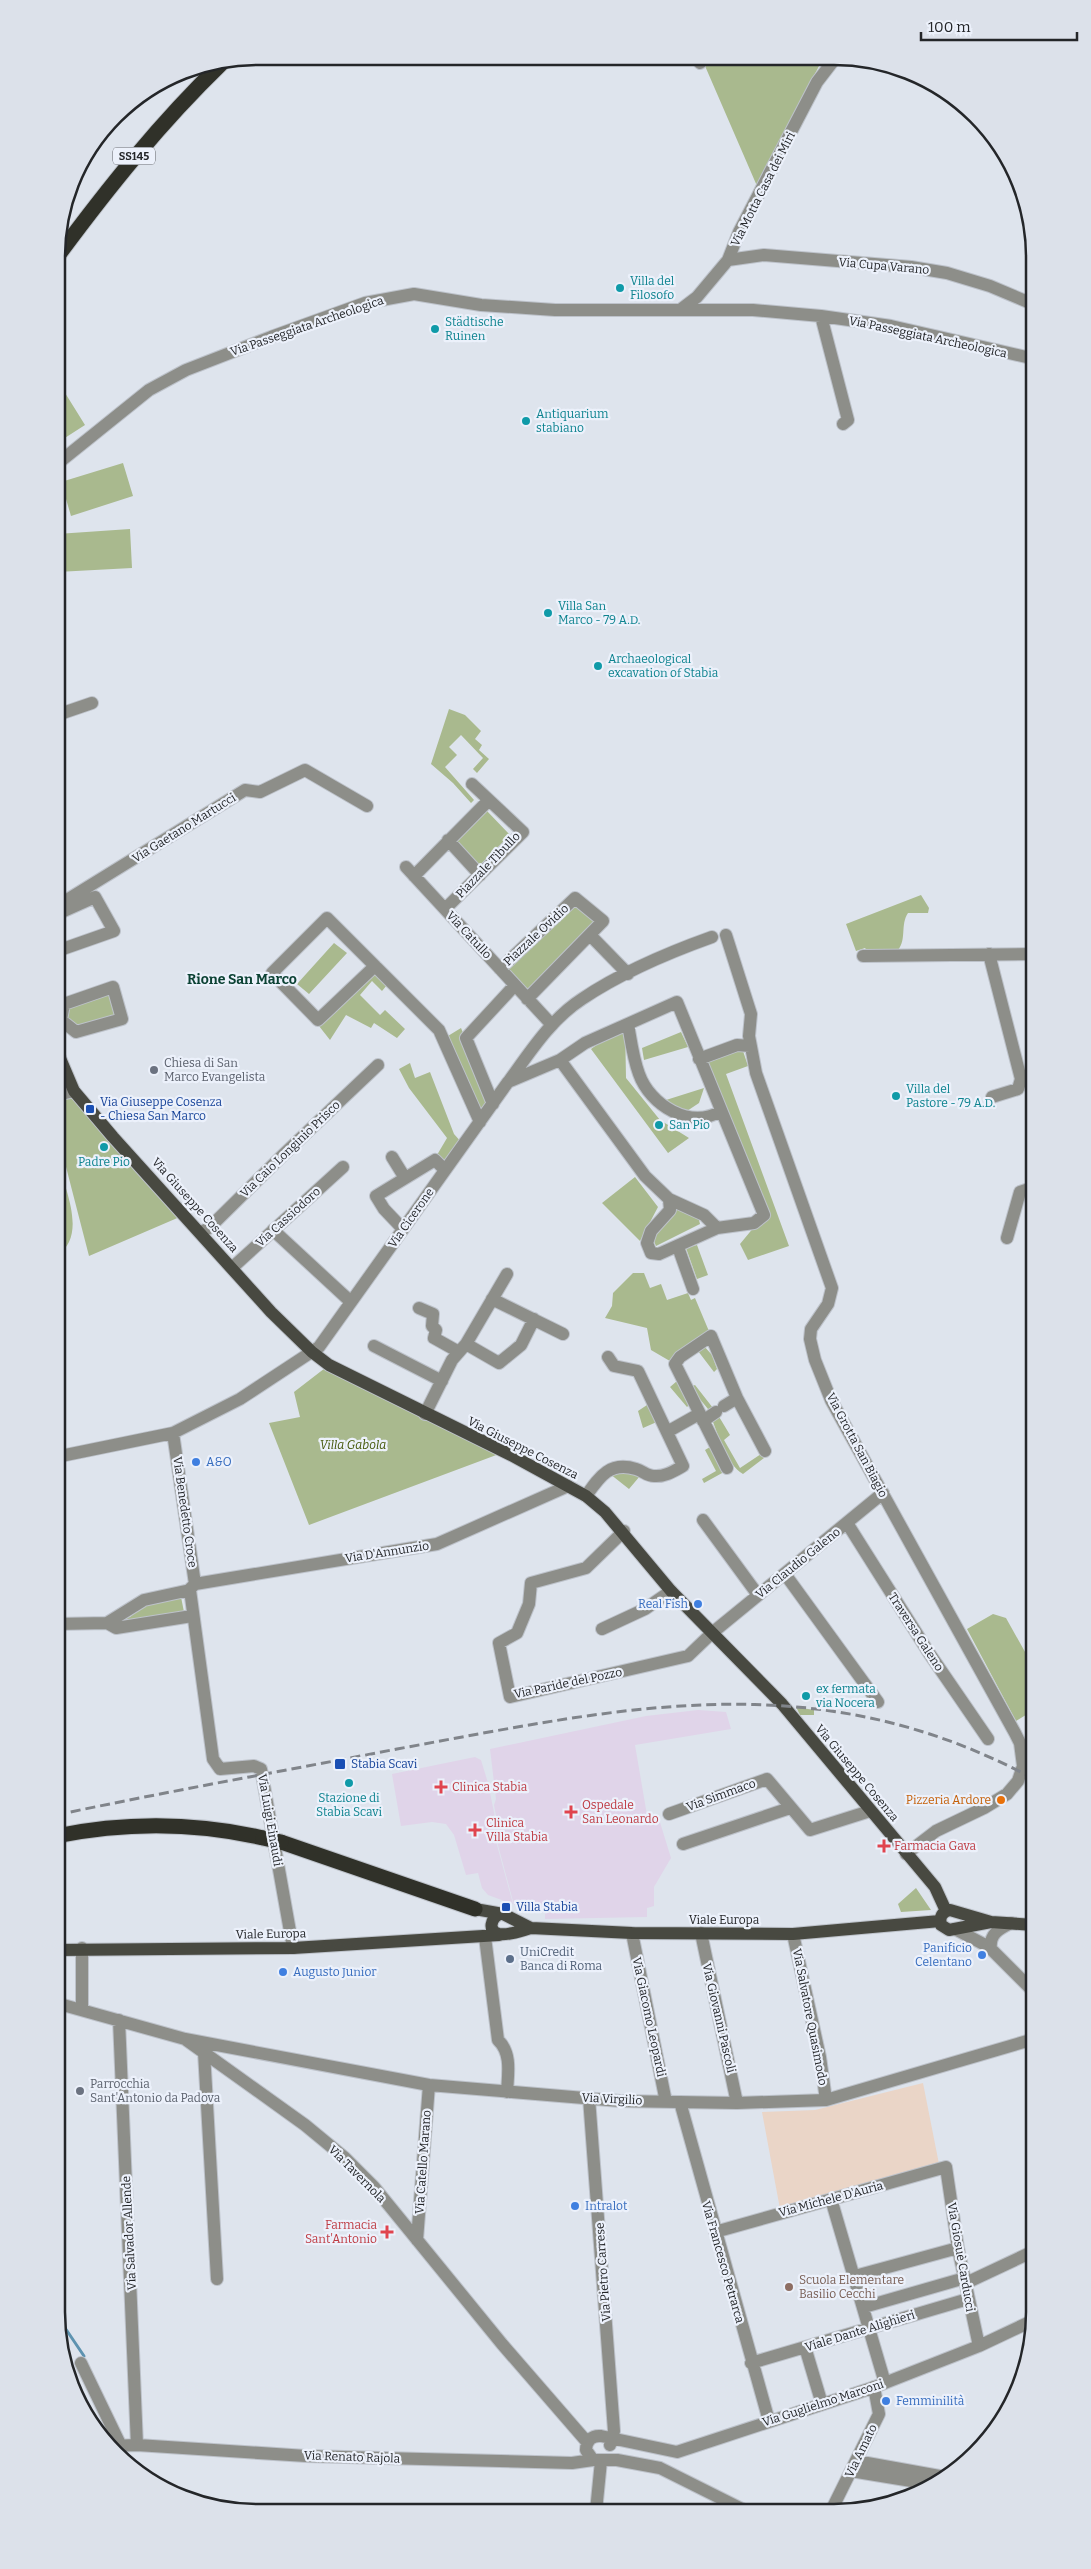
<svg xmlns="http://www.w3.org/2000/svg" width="1091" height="2569" viewBox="0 0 1091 2569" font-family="Bitter,serif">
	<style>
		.commercial { fill: #ead5c7 }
		.medical { fill: #e0d4e9 }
		.green { fill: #a9b98e }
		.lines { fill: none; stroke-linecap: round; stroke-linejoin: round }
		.stream { stroke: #5e93b0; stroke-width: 3 }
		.minor-casing { stroke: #bdc2ca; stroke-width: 14 }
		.major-casing { stroke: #bdc2ca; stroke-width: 14 }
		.highway-casing { stroke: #bdc2ca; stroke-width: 17 }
		.minor { stroke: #8d8e89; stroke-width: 12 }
		.major { stroke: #484941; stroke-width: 12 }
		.highway { stroke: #303129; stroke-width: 15 }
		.rail { stroke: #80848a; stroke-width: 3; stroke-dasharray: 10 5; stroke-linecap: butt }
		.highway-bridge-casing { stroke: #bdc2ca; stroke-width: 17; stroke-linecap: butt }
		.highway-bridge { stroke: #303129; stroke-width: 15 }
		.culture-dot { fill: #0f9aa8; stroke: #ecf1fb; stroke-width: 2 }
		.worship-dot { fill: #6b7280; stroke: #ecf1fb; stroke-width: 2 }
		.transit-dot { fill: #1a4fb4; stroke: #ecf1fb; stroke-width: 2 }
		.shop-dot { fill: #3f7fe0; stroke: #ecf1fb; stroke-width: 2 }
		.health-dot { fill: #e0444e; stroke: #ecf1fb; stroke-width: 2 }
		.food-dot { fill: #e8710a; stroke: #ecf1fb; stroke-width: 2 }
		.service-dot { fill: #5c6f8a; stroke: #ecf1fb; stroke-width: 2 }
		.education-dot { fill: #8d6e63; stroke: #ecf1fb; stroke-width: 2 }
		.labels { text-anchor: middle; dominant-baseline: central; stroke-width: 4.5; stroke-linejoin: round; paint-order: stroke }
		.shield { fill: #ecf1fb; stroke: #606368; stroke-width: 1 }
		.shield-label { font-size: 11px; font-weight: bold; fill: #242629 }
		.street-label { font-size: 12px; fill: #242629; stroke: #ecf1fb }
		.culture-label { font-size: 12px; fill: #0d838f; stroke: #ecf1fb; text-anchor: start }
		.worship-label { font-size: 12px; fill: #5b616d; stroke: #ecf1fb; text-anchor: start }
		.transit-label { font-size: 12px; fill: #164399; stroke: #ecf1fb; text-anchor: start }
		.park-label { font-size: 12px; font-style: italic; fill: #435606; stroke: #ecf1fb }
		.shop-label { font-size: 12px; fill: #366cbe; stroke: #ecf1fb; text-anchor: start }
		.health-label { font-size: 12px; fill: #be3a42; stroke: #ecf1fb; text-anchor: start }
		.food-label { font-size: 12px; fill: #c56008; stroke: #ecf1fb; text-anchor: end }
		.service-label { font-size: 12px; fill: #4e5e75; stroke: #ecf1fb; text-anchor: start }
		.education-label { font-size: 12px; fill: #785e54; stroke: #ecf1fb; text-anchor: start }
		.neighbourhood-label { font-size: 14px; font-weight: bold; fill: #0c4234; stroke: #ecf1fb }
		.rim { fill: none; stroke: #242629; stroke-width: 2.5 }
	</style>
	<rect width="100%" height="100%" fill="#dee4ed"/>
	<!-- commercial -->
	<path class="commercial" d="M923,2083L939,2164L780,2209L762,2112L815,2110Z"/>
	<!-- medical -->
	<path class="medical" d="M698,1710L726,1712L731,1729L635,1745L648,1821L659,1819L671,1858L654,1887V1906L647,1908V1917L545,1919V1913L514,1905L495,1834L499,1832L494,1805L496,1799L490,1749L646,1716Z
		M475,1757L481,1760L488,1783L498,1832L494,1834L513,1904L488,1895L482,1888L478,1873L466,1875L454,1835L446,1824L432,1822L401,1826L392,1774Z"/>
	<!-- green -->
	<path class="green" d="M702,59L826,60L819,66L757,186Z
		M57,380L85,425L57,443Z
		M123,463L133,496L71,516L61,482Z
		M130,529L132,568L57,572V534Z
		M449,709L465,715L481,731L475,739L482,745L479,750L489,759L477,773L473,769L483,758L461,735L449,747L457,755L445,767L474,800L471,803L453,783L431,764Z
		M486,810L510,835L479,866L455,840Z
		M921,895L929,908L928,913H908C900,925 907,939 898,950L869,953L865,948L856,951L846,924Z
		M573,900L600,919L527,993L504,969Z
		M334,943L347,953L309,994L297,984Z
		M372,972L387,985L382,991L372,981L360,995L380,1015L385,1010L405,1029L397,1038L374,1023L371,1028L346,1015L330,1040L319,1026Z
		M108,988L122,1019L76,1032L61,1020L64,1004Z
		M625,1025L626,1078L660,1120L689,1138L668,1153L591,1049Z
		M461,1028L492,1103L479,1120L443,1039Z
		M681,1032L688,1047L644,1060L642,1048Z
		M741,1045L748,1066L726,1074L789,1246L748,1260L740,1244L764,1215L700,1062Z
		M410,1063L415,1078L430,1072L454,1134L462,1143L445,1165L437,1155L447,1138L409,1088L399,1069Z
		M704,1088L699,1103L684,1113L666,1100Z
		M78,1095L182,1216L89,1256L57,1132V1100Z
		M57,1158C64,1188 89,1236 56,1256Z
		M635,1177L658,1207L640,1241L602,1203Z
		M681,1208L698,1216L700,1224L656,1246L651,1234L673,1211Z
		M697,1245L708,1275L697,1279L686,1248Z
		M633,1273H644L650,1288L661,1284L667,1300L688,1293L691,1300L695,1298L711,1336L675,1364L651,1350L647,1328L605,1318L612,1306L613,1293Z
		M704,1346L712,1355L717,1369L714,1372L698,1351Z
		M329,1365L499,1454L309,1525L269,1423L300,1417L294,1392Z
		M677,1381L690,1404L687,1407L670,1387Z
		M695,1385L713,1408L708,1409L690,1387Z
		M650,1403L659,1421L643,1428L638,1411Z
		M718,1415L730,1435L724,1440L740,1468L761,1454L764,1458L743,1474C727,1464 720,1440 713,1422Z
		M710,1447L724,1472L704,1483L702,1479L716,1471L705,1450Z
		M622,1469L640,1476L629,1489L610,1474Z
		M181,1597L184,1612L117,1624L116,1619L130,1617L144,1605Z
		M993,1614L1006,1618L1034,1668V1710L1016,1721L967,1629Z
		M796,1707L814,1710V1715H800Z
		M1034,1731V1746L1028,1751L1024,1740Z
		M916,1888L931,1910L901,1912L898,1904Z"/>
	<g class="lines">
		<!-- stream -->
		<path class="stream" d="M57,2316L84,2356
			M136,2463L139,2473"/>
		<!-- minor casing -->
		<g class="minor-casing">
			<path id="minor" d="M698,59L700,63
				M728,260L764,255L911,267L947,273L990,286L1035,305
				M680,310L697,297L728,260L739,232L817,82L834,60
				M821,316L848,420L843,424
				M57,464L149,390L186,370L271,337L365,303L414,294L481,305L555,310H753L821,316L891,326L1035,359
				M57,715L92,703
				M448,840L480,875
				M406,867L552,1025
				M414,876L489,800
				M57,906L245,790L260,792L305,770L367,806
				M445,909L523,832L472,784
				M590,935L628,974
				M726,935L751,1014L749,1036L756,1073L832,1288L828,1304L811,1329L810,1339L815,1360L831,1400L1015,1733L1020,1743L1023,1766L1018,1781L1007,1794L984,1808L936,1831L906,1854
				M57,951L114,931L95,897L57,914
				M989,954L1021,1079L1018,1089L992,1097
				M863,956L1035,954
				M375,966L318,1020L272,973L327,918L439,1030L480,1122
				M500,969L575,898L603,921L527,999
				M113,987L122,1019L76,1032L61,1020L64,1004Z
				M628,1024C631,1041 633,1058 639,1074C650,1105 690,1130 721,1111
				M699,1059L737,1045L750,1046
				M509,1081C530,1052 551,1019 582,999C619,974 670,952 712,937
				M57,1095L74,1091
				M493,1104L466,1038L515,985
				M392,1157L405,1178
				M669,1199L670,1210L651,1231L647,1243L651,1253L659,1254L717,1228
				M403,1229L384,1209L376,1196L435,1160L445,1170
				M273,1230L351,1302
				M201,1232L209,1228L283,1155L378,1065
				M1007,1238L1020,1192L1035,1187
				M678,1247L693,1289
				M233,1267L343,1167
				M492,1299L563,1334
				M419,1308L433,1314L432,1326L436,1330L434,1338L459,1352
				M466,1344L499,1363L521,1345L534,1319
				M374,1346L442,1381
				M724,1406L737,1398
				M425,1414L452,1360L466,1344L507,1274
				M703,1421L716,1412
				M667,1432L699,1414
				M173,1433L195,1584L190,1589
				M56,1457L173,1433L240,1399L319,1347L508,1082L560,1060L585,1043L677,1002L764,1215L754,1223L717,1228L704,1215L669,1199L645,1176L560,1060
				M727,1468L675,1364L680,1357L711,1336L737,1398L765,1451
				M586,1496C600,1476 610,1461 636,1469C643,1471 647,1476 654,1476C665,1477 674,1471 683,1466L638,1371L614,1366L608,1357
				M703,1520L758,1595
				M847,1523L929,1653L988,1739
				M624,1531L586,1568L531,1583L529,1604L517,1633L499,1643L510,1697L688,1656L712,1633L883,1493
				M785,1574L878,1702
				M195,1584L437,1544L568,1486
				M190,1590L213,1759L220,1769L254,1766L261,1769L293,1948
				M107,1623L116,1628L192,1616
				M56,1624L107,1623L144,1600L190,1590
				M602,1629L645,1609L671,1591
				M669,1814L767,1779L810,1830L870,1811
				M683,1844L790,1808
				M955,1929L989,1947L1034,1992
				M632,1933L666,2102
				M701,1933L737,2103
				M793,1934L820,2057L826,2100
				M485,1937L498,2040C512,2053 508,2074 507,2092
				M991,1949C989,1934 999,1929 1011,1923
				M56,2003L185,2039L305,2125L345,2158L374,2187L502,2344L587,2442
				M82,2009V1948
				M119,2020L137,2445
				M185,2039L429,2085L620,2101L737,2103L826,2100L1034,2039
				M204,2052L217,2279
				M589,2098L614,2431L610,2445
				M680,2102L769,2421
				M831,2199L885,2383
				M715,2232L946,2167L958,2248L979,2346
				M417,2240L429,2085
				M855,2276L958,2248
				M966,2283L1034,2251
				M864,2307L965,2278
				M805,2347L822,2404
				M81,2363L121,2446
				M751,2363L968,2299
				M111,2446L137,2445L306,2456L572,2463L593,2460
				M856,2461L945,2477
				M851,2471L936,2485
				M596,2511L601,2461
				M748,2512L660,2468L617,2460H593L586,2450C586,2441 592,2435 601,2436L677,2452L872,2388L979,2346L1034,2320
				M830,2513L879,2414L874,2387"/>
		</g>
		<!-- major casing -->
		<g class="major-casing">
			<path id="major" d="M57,1051L74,1091L113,1137L271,1312L312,1352L329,1365L511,1455L586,1496L605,1512L671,1591L782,1704L935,1887L946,1911
				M475,1909L503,1914L531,1928L632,1933L793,1934L940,1921
				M500,1914C491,1917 487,1932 499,1934C508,1936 523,1930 531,1928
				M991,1922L950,1910C942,1912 939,1917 941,1925L949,1930L991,1922L1034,1925
				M56,1950L293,1948L499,1935"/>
		</g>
		<!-- highway casing -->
		<g class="highway-casing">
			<path id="highway" d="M57,257C108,188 160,123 222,63
				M56,1836C125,1822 194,1822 263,1838
				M281,1842L475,1909"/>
		</g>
		<!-- minor -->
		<use href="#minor" class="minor"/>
		<!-- major -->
		<use href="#major" class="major"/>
		<!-- highway -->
		<use href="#highway" class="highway"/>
		<!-- rail -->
		<path class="rail" d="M56,1815C170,1791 283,1771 397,1749C626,1707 817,1662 1034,1779"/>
		<!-- highway-bridge casing -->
		<g class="highway-bridge-casing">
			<path id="highway-bridge" d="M263,1838L281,1842"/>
		</g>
		<!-- highway-bridge -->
		<use href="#highway-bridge" class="highway-bridge"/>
	</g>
	<!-- markers -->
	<g class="culture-dot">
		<circle cx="620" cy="288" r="5"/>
		<circle cx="435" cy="329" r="5"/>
		<circle cx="526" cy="421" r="5"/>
		<circle cx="548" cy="613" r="5"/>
		<circle cx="598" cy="666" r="5"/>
		<circle cx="896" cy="1096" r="5"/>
		<circle cx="659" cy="1125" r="5"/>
		<circle cx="104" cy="1147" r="5"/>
		<circle cx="806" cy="1696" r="5"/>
		<circle cx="349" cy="1783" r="5"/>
	</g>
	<g class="worship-dot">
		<circle cx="154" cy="1070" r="5"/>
		<circle cx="80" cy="2091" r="5"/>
	</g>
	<g class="transit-dot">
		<rect x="85" y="1104" width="10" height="10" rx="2.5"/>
		<rect x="334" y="1758" width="12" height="12" rx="2.5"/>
		<rect x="501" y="1902" width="10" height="10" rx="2.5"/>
	</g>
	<g class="shop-dot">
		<circle cx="196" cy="1462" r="5"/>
		<circle cx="698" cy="1604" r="5"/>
		<circle cx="982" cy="1955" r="5"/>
		<circle cx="283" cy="1972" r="5"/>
		<circle cx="575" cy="2206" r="5"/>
		<circle cx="886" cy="2401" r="5"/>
	</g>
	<g class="health-dot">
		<path d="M438.5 1779.5h5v5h5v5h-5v5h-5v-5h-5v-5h5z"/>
		<path d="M568.5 1804.5h5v5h5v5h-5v5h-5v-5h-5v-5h5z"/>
		<path d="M472.5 1822.5h5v5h5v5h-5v5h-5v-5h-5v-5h5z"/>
		<path d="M881.5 1838.5h5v5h5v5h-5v5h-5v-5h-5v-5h5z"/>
		<path d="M384.5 2224.5h5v5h5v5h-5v5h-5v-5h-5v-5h5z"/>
	</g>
	<circle class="food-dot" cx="1001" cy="1800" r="5"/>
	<circle class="service-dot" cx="510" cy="1959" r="5"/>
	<circle class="education-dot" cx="789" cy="2287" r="5"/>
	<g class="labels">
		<!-- shield labels -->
		<rect class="shield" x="113" y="147.5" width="42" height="17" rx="4"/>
		<g class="shield-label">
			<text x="134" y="156">SS145</text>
		</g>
		<!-- street labels -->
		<g class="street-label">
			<text transform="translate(763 189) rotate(-63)">Via Motta Casa dei Miri</text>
			<text transform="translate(884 266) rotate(5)">Via Cupa Varano</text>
			<text transform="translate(307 326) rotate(-19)">Via Passeggiata Archeologica</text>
			<text transform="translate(928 337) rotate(12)">Via Passeggiata Archeologica</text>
			<text transform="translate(184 828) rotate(-32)">Via Gaetano Martucci</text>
			<text transform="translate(488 865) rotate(-46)">Piazzale Tibullo</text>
			<text transform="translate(469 935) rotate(47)">Via Catullo</text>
			<text transform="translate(536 935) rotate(-43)">Piazzale Ovidio</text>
			<text transform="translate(290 1149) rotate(-44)">Via Caio Longinio Prisco</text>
			<text transform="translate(195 1205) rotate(48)">Via Giuseppe Cosenza</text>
			<text transform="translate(288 1217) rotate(-42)">Via Cassiodoro</text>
			<text transform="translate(411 1218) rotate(-55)">Via Cicerone</text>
			<text transform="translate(857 1445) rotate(62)">Via Grotta San Biagio</text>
			<text transform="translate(523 1448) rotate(27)">Via Giuseppe Cosenza</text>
			<text transform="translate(185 1512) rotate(82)">Via Benedetto Croce</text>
			<text transform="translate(387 1552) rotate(-9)">Via D'Annunzio</text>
			<text transform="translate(798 1563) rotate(-39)">Via Claudio Galeno</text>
			<text transform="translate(916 1632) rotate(57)">Traversa Galeno</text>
			<text transform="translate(568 1683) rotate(-12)">Via Paride del Pozzo</text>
			<text transform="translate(857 1773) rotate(50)">Via Giuseppe Cosenza</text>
			<text transform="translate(721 1795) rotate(-20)">Via Simmaco</text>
			<text transform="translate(270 1820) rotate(80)">Via Luigi Einaudi</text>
			<text x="724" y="1920">Viale Europa</text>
			<text transform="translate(271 1934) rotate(-1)">Viale Europa</text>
			<text transform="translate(649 2017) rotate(78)">Via Giacomo Leopardi</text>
			<text transform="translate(810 2017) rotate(79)">Via Salvatore Quasimodo</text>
			<text transform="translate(719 2018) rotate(77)">Via Giovanni Pascoli</text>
			<text transform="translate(612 2099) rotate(3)">Via Virgilio</text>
			<text transform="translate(423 2162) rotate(-86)">Via Catello Marano</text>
			<text transform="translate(357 2174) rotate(45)">Via Tavernola</text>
			<text transform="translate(831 2199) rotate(-15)">Via Michele D'Auria</text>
			<text transform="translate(129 2233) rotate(-93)">Via Salvador Allende</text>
			<text transform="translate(961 2257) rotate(80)">Via Giosuè Carducci</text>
			<text transform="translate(723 2262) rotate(74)">Via Francesco Petrarca</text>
			<text transform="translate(603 2272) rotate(-94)">Via Pietro Carrese</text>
			<text transform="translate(860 2331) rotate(-17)">Viale Dante Alighieri</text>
			<text transform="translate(823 2403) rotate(-18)">Via Guglielmo Marconi</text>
			<text transform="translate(861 2451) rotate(-64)">Via Amato</text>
			<text transform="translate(352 2457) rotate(2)">Via Renato Rajola</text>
		</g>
		<!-- culture labels -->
		<g class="culture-label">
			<text x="630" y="281">Villa del<tspan x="630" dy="14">Filosofo</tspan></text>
			<text x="445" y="322">Städtische<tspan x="445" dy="14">Ruinen</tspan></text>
			<text x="536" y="414">Antiquarium<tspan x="536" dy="14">stabiano</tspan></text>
			<text x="558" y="606">Villa San<tspan x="558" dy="14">Marco - 79 A.D.</tspan></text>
			<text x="608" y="659">Archaeological<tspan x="608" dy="14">excavation of Stabia</tspan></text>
			<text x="906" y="1089">Villa del<tspan x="906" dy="14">Pastore - 79 A.D.</tspan></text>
			<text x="669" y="1125">San Pio</text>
			<text x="104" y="1162" text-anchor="middle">Padre Pio</text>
			<text x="816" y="1689">ex fermata<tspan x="816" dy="14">via Nocera</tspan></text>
			<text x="349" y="1798" text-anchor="middle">Stazione di<tspan x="349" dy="14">Stabia Scavi</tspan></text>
		</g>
		<!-- worship labels -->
		<g class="worship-label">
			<text x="164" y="1063">Chiesa di San<tspan x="164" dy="14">Marco Evangelista</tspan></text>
			<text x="90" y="2084">Parrocchia<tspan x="90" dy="14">Sant'Antonio da Padova</tspan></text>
		</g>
		<!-- transit labels -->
		<g class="transit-label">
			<text x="100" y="1102">Via Giuseppe Cosenza<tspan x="100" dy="14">- Chiesa San Marco</tspan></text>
			<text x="351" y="1764">Stabia Scavi</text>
			<text x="516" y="1907">Villa Stabia</text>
		</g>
		<!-- park labels -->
		<g class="park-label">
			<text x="353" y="1445">Villa Gabola</text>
		</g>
		<!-- shop labels -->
		<g class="shop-label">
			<text x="206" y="1462">A&amp;O</text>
			<text x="688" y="1604" text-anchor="end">Real Fish</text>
			<text x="972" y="1948" text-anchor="end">Panificio<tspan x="972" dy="14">Celentano</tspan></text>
			<text x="293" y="1972">Augusto Junior</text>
			<text x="585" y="2206">Intralot</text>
			<text x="896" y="2401">Femminilità</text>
		</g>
		<!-- health labels -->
		<g class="health-label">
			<text x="452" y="1787">Clinica Stabia</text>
			<text x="582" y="1805">Ospedale<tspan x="582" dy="14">San Leonardo</tspan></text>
			<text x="486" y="1823">Clinica<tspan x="486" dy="14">Villa Stabia</tspan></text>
			<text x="894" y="1846">Farmacia Gava</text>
			<text x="377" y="2225" text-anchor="end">Farmacia<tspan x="377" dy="14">Sant'Antonio</tspan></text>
		</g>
		<!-- food labels -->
		<g class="food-label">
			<text x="991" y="1800">Pizzeria Ardore</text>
		</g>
		<!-- service labels -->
		<g class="service-label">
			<text x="520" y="1952">UniCredit<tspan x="520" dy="14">Banca di Roma</tspan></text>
		</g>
		<!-- education labels -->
		<g class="education-label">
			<text x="799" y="2280">Scuola Elementare<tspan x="799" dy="14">Basilio Cecchi</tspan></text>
		</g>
		<!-- neighbourhood labels -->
		<g class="neighbourhood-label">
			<text x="242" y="979">Rione San Marco</text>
		</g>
	</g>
	<!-- crop -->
	<path d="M0 0H1091V2569H0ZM257 65H834A192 192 0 0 1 1026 257V2312A192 192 0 0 1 834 2504H257A192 192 0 0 1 65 2312V257A192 192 0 0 1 257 65Z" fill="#dce1ea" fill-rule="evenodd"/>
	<path class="rim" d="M257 65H834A192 192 0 0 1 1026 257V2312A192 192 0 0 1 834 2504H257A192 192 0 0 1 65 2312V257A192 192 0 0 1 257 65Z"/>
	<!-- scale -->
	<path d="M921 32v8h156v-8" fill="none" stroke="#242629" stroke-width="2.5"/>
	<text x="928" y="32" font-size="15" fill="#242629" stroke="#ecf1fb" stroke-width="4" paint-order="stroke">100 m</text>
</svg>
